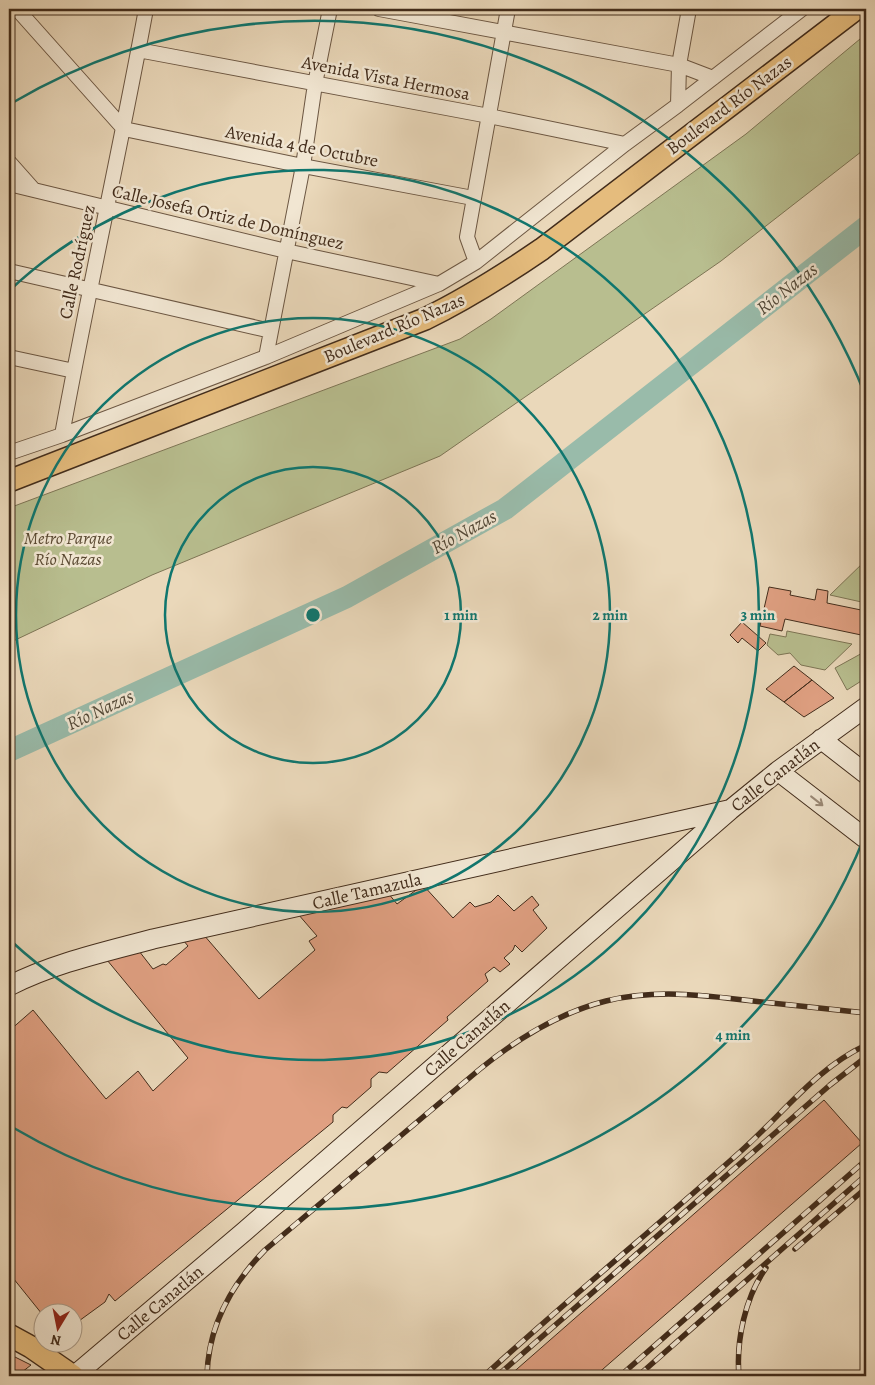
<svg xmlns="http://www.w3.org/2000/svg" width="875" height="1385" viewBox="0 0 875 1385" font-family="Alegreya,serif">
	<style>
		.green { fill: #b8be8f; stroke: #7d7555 }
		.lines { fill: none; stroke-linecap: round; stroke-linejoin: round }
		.river { stroke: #9ba; stroke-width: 22 }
		.building { fill: #e0a082; stroke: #422c1b }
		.street-casing { stroke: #6c5743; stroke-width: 16 }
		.secondary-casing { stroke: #422c1b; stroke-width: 21 }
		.primary-casing { stroke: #422c1b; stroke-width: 24 }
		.street { stroke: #f1e6d2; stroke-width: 14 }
		.secondary { stroke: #f1e6d2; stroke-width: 19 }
		.primary { stroke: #e5bc7d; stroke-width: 21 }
		.rail-casing { stroke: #422c1b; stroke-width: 5.5 }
		.rail { stroke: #f1e6d2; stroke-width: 4; stroke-dasharray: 11; stroke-linecap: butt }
		.oneway { stroke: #9a8976 }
		.ring { fill: none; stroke: #0f766e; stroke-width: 2.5 }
		.labels { text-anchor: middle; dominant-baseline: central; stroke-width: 5; stroke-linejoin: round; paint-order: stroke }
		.street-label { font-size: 18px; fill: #422c1b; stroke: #f1e6d2 }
		.park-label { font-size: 18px; font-style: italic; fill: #5a4932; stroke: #f1e6d2 }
		.water-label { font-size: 19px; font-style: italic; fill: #534938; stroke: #f1e6d2 }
		.centre { fill: #0f766e; stroke: #f1e6d2; stroke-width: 2.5 }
		.ring-label { font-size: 15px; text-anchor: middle; font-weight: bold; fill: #0f766e; stroke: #f1e6d2; stroke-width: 5; stroke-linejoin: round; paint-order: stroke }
	</style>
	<rect width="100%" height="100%" fill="#ead8ba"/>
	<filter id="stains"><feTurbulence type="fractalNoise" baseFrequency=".004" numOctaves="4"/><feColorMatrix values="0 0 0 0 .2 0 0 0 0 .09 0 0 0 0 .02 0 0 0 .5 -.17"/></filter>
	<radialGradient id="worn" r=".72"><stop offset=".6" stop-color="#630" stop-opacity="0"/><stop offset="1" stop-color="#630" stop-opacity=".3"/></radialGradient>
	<!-- green -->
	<path class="green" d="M866,34V148L721,261L440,456L152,575L9,643V508L460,339L491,319L746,134Z
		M866,560V603L830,595Z
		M787,631L852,644L825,670L801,665L790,653L778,655L767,645L770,634L786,637Z
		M866,651V678L847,690L835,668Z"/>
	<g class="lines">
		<!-- river -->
		<path class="river" d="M9,751L347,597L505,509L866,227"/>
	</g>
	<!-- building -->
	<path class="building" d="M769,587L791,591L790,595L815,600L817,589L828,591L827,603L866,611V636L785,619L782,631L760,626Z
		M742,622L766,643L758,651L742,638L738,643L730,635Z
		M794,666L812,680L784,702L766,689Z
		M812,680L834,698L804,717L784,702Z
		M423,885L453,918L470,902L475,907L491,902L498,895L514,911L532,896L539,905L533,910L547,928L522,952L515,945L513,950L504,958L510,964L500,972L494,967L485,974L488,981L447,1017L448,1020L387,1073L379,1072L371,1079V1087L347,1108L342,1107L333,1115V1122L115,1301L109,1294L105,1302L72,1326V1312H42V1314L9,1273V1031L33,1010L106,1099L138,1071L153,1091L188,1058L107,960L139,951L153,969L163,964L166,965L188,946L183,940L203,934L259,999L315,950L309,941L317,936L298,914L388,893L397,904Z
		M824,1100L862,1143L595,1376H509Z
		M9,1354L31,1365L17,1376H9Z"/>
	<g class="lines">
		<!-- street casing -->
		<g class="street-casing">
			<path id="street" d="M17,9L124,129L303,166L473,198
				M379,9L679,65L713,78
				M138,50L489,116L625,144
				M678,105L679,65L689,9
				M9,162L33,189
				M9,184L286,251L439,284
				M476,262L467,237L508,9
				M9,271L271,331
				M9,357L74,371
				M266,357L303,166L315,84L330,9
				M62,435C88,292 120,151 146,9
				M9,453L62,435L266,357L439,284L476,262L625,144L678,105L802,9"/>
		</g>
		<!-- secondary casing -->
		<g class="secondary-casing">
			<path id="secondary" d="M821,739L866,774
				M778,771L866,839
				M9,986C54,963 105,952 153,939L728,810
				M74,1376L245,1231L730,810L778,771L866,707"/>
		</g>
		<!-- primary casing -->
		<g class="primary-casing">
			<path id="primary" d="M9,481L425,319C466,299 504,275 542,249L856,9
				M9,1335L31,1347L73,1376"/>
		</g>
		<!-- street -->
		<use href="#street" class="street"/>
		<!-- secondary -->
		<use href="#secondary" class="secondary"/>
		<!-- primary -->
		<use href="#primary" class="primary"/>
		<!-- rail casing -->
		<g class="rail-casing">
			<path id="rail" d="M795,1249L866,1188
				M207,1376C208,1326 231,1285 265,1250L480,1069C517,1039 558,1013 606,1001C655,989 703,995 753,1001C791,1005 828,1009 866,1013
				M484,1376C567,1300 655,1228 740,1152C782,1115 815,1069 866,1045
				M497,1376L830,1085L866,1057
				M620,1376L866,1160
				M638,1376L866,1175
				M739,1376C736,1341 745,1297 766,1268"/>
		</g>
		<!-- rail -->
		<use href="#rail" class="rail"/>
	</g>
	<!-- one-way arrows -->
	<defs><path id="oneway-shaft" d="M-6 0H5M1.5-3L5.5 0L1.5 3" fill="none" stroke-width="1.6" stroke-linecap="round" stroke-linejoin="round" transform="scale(1.25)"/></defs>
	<use class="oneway" href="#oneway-shaft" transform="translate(817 801) rotate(38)"/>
	<!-- distance rings -->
	<g class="ring">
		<circle cx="313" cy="615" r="148"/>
		<circle cx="313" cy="615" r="297"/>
		<path d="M10 290A445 445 0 1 1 10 940"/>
		<path d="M866 833A594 594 0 0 1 12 1127M12 103A594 594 0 0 1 866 397"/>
	</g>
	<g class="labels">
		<!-- street labels -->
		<g class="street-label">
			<text transform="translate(386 78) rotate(11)">Avenida Vista Hermosa</text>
			<text transform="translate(729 105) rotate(-37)">Boulevard Río Nazas</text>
			<text transform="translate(302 146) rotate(11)">Avenida 4 de Octubre</text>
			<text transform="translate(228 217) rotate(13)">Calle Josefa Ortiz de Domínguez</text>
			<text transform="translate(77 262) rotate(-78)">Calle Rodríguez</text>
			<text transform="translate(394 328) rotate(-23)">Boulevard Río Nazas</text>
			<text transform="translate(775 775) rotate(-38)">Calle Canatlán</text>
			<text transform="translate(367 891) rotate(-13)">Calle Tamazula</text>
			<text transform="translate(467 1038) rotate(-41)">Calle Canatlán</text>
			<text transform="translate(160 1303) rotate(-40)">Calle Canatlán</text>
		</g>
		<!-- park labels -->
		<g class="park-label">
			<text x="68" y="538">Metro Parque<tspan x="68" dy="21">Río Nazas</tspan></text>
		</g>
		<!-- water labels -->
		<g class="water-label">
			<text transform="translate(787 289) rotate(-38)">Río Nazas</text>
			<text transform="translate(464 532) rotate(-29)">Río Nazas</text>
			<text transform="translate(100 710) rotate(-25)">Río Nazas</text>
		</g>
	</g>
	<circle cx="313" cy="615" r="8" class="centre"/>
	<g class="ring-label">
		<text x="461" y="620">1 min</text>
		<text x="610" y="620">2 min</text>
		<text x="758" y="620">3 min</text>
		<text x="733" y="1040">4 min</text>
	</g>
	<!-- margin -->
	<rect width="875" height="1385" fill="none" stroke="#ead8ba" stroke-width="30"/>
	<rect x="10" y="10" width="855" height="1365" fill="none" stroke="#422c1b" stroke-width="2.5"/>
	<rect x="15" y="15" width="845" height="1355" fill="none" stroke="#422c1b"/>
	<!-- north arrow -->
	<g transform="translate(58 1328) rotate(190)"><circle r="24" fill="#f1e6d2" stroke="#ab9c89"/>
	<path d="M0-4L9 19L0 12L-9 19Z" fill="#8f2418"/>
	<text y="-8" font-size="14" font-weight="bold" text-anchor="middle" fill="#422c1b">N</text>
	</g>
	<rect width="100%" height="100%" filter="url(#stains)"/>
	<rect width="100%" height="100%" fill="url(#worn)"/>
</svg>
